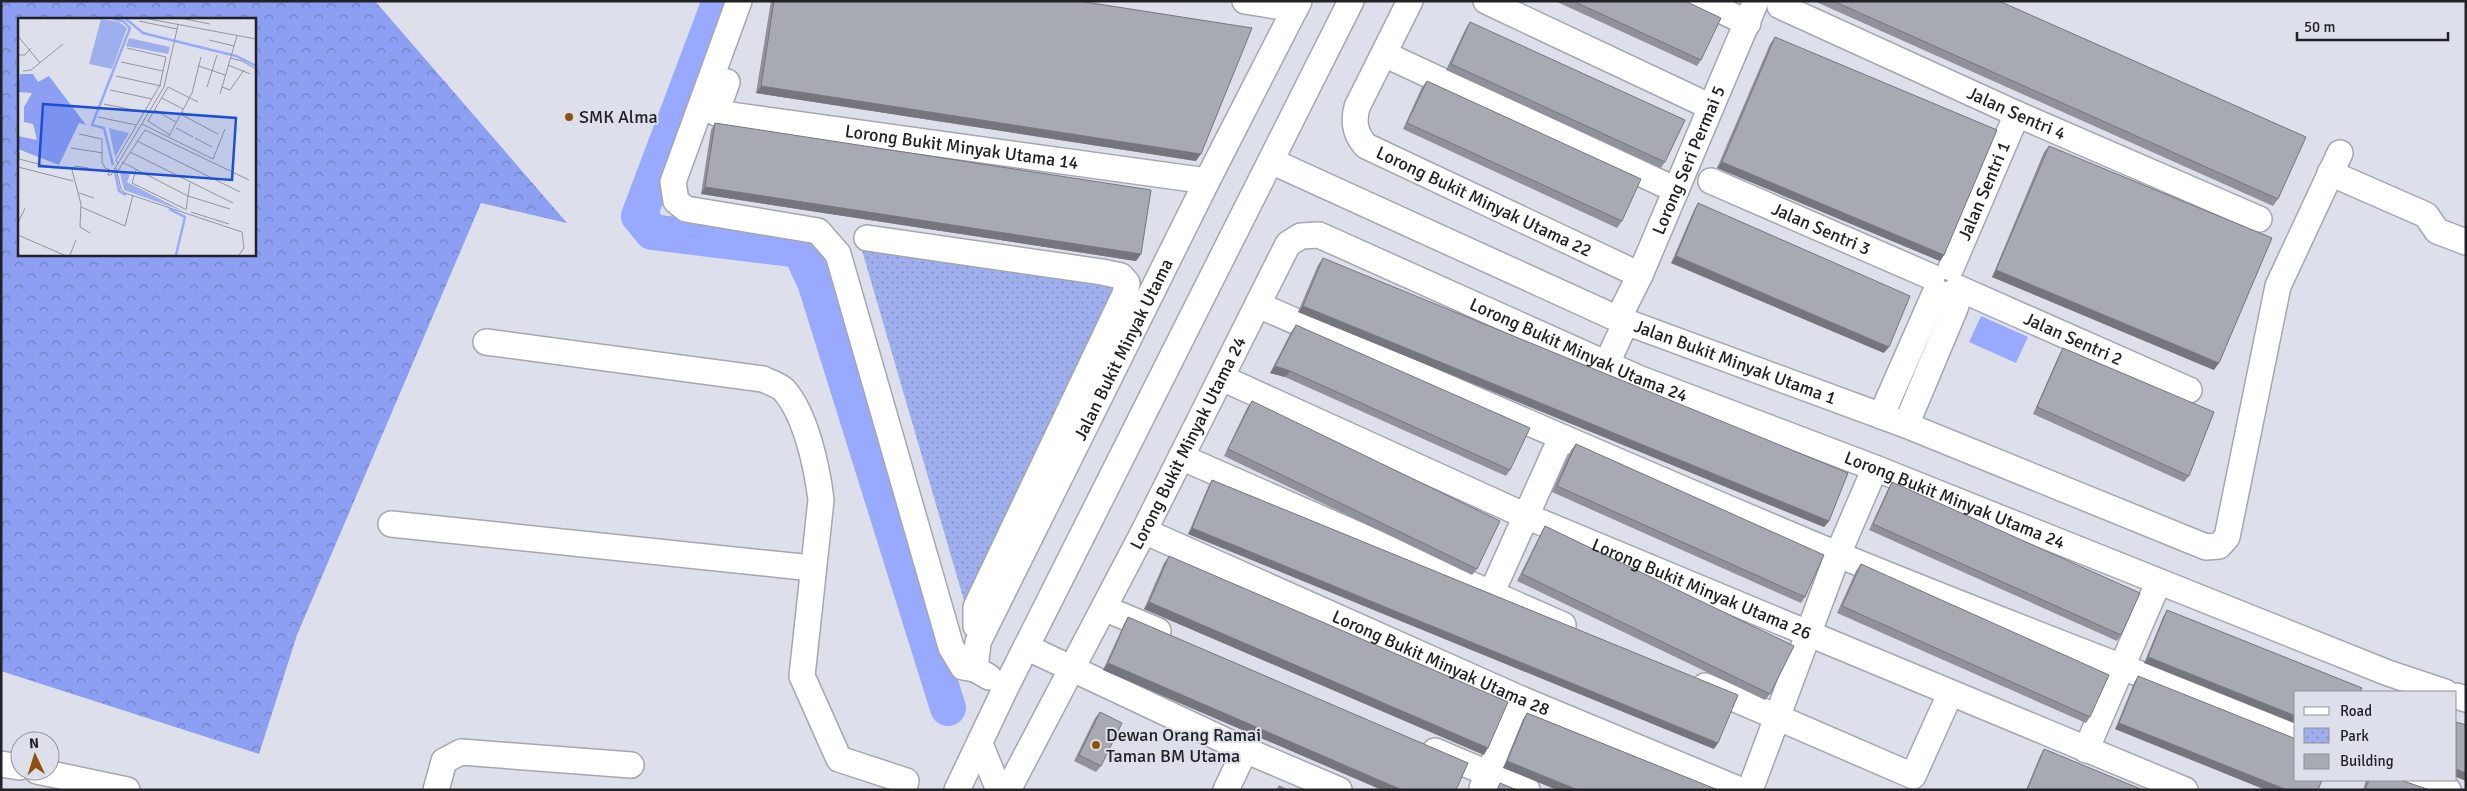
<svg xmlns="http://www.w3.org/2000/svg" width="2467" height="791" viewBox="0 0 2467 791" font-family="Signika,sans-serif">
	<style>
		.forest { fill: url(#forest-crowns); fill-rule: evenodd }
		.park { fill: url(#park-dots) }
		.water { fill: #97aaff }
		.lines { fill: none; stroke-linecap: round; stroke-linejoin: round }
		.river { stroke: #97aaff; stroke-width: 36 }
		.minor-casing { stroke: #a4a7b1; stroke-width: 28 }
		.minor { stroke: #fff; stroke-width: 25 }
		.wall { fill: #90919a }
		.shaded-wall { fill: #75767d }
		.building { fill: #a7a9b3; stroke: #75767d }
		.poi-dot { fill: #8d530d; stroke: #dde0ea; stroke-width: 2 }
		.labels { text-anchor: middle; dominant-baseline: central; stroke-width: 4; stroke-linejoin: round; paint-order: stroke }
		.street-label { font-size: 18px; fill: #212226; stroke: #dde0ea }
		.poi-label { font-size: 18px; fill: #212226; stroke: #dde0ea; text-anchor: start }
		.inset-river { fill: none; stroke: #97aaff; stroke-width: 2.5 }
		.inset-road { fill: none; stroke: #92949c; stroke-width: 1 }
		.view { fill: #1d4ed8; fill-opacity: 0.15; stroke: #1d4ed8; stroke-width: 2.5 }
		.inset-edge { fill: none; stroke: #212226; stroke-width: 2.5 }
	</style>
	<defs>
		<pattern id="forest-crowns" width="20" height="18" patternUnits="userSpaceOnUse" patternTransform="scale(1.25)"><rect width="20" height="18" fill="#8c9ff2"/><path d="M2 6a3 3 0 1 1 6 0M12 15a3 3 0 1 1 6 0" fill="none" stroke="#7281c4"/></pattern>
		<pattern id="park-dots" width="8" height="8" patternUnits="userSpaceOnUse" patternTransform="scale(1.25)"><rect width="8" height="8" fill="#9fafed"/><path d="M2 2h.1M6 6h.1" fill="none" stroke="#818ec0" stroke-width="1.8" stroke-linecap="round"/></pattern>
	</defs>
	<rect width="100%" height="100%" fill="#dde0ea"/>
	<!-- forest -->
	<path class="forest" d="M1,1H375L567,223L481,203L297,635L259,754L1,671ZM19,19H254V254H19Z"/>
	<!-- park -->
	<path class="park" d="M859,240L1115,288L967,611Z"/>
	<!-- water -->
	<path class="water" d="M1981,316L2028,337L2016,363L1969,342Z"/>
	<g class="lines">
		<!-- river -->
		<path class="river" d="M720,1L639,216L652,232L800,250L815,282L948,708"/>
		<!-- minor casing -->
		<g class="minor-casing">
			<g id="minor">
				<path d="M739,1L673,182L676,201L686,209L818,231L838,254L951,647L963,667L975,669"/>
				<path d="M1245,1L1295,9"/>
				<path id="s1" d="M1410,1L1357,107C1353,122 1355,134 1366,146L1640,275"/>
				<path d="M1486,1L1711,107"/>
				<path d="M1701,1L1748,23"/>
				<path id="s2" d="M1782,1L1780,6L2017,114L2259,219"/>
				<path d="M1384,54L1676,190"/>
				<path id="s3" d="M727,82L716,113L1207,181"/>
				<path id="s4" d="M1271,161L1618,319L1906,425L2206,547L2219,546L2227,537L2278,286L2340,153"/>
				<path d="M2330,173L2426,215L2437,231L2466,242"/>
				<path id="s5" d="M1711,181L1932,277"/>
				<path d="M867,238L1102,272L1121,276L1127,283L1125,294L976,607V626"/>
				<path id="s6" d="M1951,268L2017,114"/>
				<path id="s7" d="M1958,288L2189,390"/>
				<path d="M1258,305C1451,389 1644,474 1839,555C1990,617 2143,675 2296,734"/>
				<path id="s8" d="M1618,319L1640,275L1756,1"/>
				<path d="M486,342L763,379C769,382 779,385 784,390C806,415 817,467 821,500L802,676L839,759L906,781L903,790"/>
				<path d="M1606,365L1626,322"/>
				<path id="s9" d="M1222,378L1526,516L2185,790"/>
				<path d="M1881,416L1936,291"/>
				<path d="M1906,425L1956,306L1952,293"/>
				<path d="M1181,457L1563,625"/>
				<path d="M391,524L812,568"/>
				<path id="s10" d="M1144,531L1521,699L1740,790"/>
				<path d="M1491,594L1561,438"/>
				<path d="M1104,608L1158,631"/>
				<path d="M1026,647L1245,750L1339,790"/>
				<path id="s11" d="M989,677L975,669L978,642L1207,181L1299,1"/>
				<path d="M1705,686L1913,776L1950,694"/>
				<path d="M2456,696L2466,699"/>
				<path d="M980,744L999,790"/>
				<path d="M2086,750L2158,583"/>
				<path d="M1435,751L1527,790"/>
				<path d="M1,764L20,767"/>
				<path d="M37,771L127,790"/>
				<path d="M2419,780L2448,790"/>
				<path d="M1482,788L1521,699"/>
				<path d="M436,790L444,761L461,752L631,765"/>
				<path d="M957,790L1006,687L1351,1"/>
				<path id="s12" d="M1008,790L1144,531L1288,244L1301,236L1319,235L1638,378L1875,468L2388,673L2445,692"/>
				<path d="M1226,790L1245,750"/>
				<path d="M1750,790L1838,554L1875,468"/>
			</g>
		</g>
		<!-- minor -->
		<use href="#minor" class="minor"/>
	</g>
	<!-- wall -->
	<path class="wall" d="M771,1H1079L1196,161L756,93Z
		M1555,1H1685L1701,60L1697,66Z
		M1814,1H1999L2278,199L2273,206Z
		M1470,22L1665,162L1661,168L1446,70L1466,28Z
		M1775,37L1944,255L1940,261L1717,168L1770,44Z
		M1427,81L1622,221L1617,228L1403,129L1422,87Z
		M715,123L1141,254L1136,261L701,194L711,130Z
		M2049,146L2214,370L1992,277L2044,152Z
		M1698,203L1884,353L1671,263L1694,210Z
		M1323,258L1829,521L1824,527L1298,312L1318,265Z
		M1296,325L1510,470L1506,476L1285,377L1270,373L1291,332Z
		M2063,348L2189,476L2184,482L2033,414L2059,355Z
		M1252,401L1477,569L1472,575L1224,456L1247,408Z
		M1576,444L1805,597L1801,603L1552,492L1571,450Z
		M1212,480L1714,749L1188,534L1208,487Z
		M1892,482L2121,635L2117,641L1869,530L1888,489Z
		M1545,526L1770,694L1765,700L1517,581L1541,533Z
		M1169,556L1484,755L1144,609L1164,563Z
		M1861,564L2090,717L2086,723L1837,613L1856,571Z
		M2167,610L2362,688L2144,663L2163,617Z
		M1128,617L1456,790H1382L1103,670L1124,624Z
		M2138,676L2318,790H2266L2115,729L2134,683Z
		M1100,712L1101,766L1096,772L1074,761L1095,718Z
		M1527,713L1718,790L1503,768L1523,719Z
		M2044,749L2143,790H2026L2040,756Z
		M2366,780H2400L2430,790H2363Z"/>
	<!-- shaded-wall -->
	<path class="shaded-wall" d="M761,86L1201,154L1196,161L756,93Z
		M1722,162L1944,255L1940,261L1717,168Z
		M705,187L1141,254L1136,261L701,194Z
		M1676,256L1889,347L1884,353L1671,263Z
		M1996,270L2219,363L2214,370L1992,277Z
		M1303,306L1829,521L1824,527L1298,312Z
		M1275,366L1290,371L1285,377L1270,373Z
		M1192,528L1718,743L1714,749L1188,534Z
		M1149,602L1488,748L1484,755L1144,609Z
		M2148,657L2296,716V724L2144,663Z
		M1108,663L1402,790H1382L1103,670Z
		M2119,723L2287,790H2266L2115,729Z
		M1507,761L1578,790H1557L1503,768Z
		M2456,769L2466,773V781L2456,777Z"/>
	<!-- building -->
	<path class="building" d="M774,1H1079L1252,28L1201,154L761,86Z
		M1573,1H1685L1721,18L1701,60Z
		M1833,1H1999L2306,137L2278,199Z
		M1470,22L1685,120L1665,162L1451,64Z
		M1775,37L1997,130L1944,255L1722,162Z
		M1427,81L1641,179L1622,221L1407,123Z
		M715,123L1151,190L1141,254L705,187Z
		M2049,146L2272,238L2219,363L1996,270Z
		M1698,203L1910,296L1889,347L1676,256Z
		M1323,258L1848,473L1829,521L1303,306Z
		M1296,325L1530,428L1510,470L1290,371L1275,366Z
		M2063,348L2214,412L2189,476L2037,407Z
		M1252,401L1500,521L1477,569L1228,449Z
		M1576,444L1824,555L1805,597L1557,486Z
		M1212,480L1738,695L1718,743L1192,528Z
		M1892,482L2140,593L2121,635L1873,524Z
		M1545,526L1794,646L1770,694L1522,574Z
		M1169,556L1508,702L1488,748L1149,602Z
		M1861,564L2109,675L2090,717L1842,606Z
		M2167,610L2362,688L2360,692H2296V716L2148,657Z
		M1128,617L1468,763L1456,790H1402L1108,663Z
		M2138,676L2296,739V780H2322L2318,790H2287L2119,723Z
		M1100,712L1122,723L1101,766L1079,755Z
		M1527,713L1718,790H1578L1507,761Z
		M2456,722L2466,725V773L2456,769Z
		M2044,749L2143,790H2027Z
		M2369,780H2400L2430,790H2365Z
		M1500,783L1517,790H1497Z
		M1279,786L1288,790H1277Z"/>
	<!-- markers -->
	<g class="poi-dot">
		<circle cx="569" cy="117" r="5"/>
		<circle cx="1096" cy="745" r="5"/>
	</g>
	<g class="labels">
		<!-- street labels -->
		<g class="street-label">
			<text stroke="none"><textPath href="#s2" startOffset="265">Jalan Sentri 4</textPath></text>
			<text stroke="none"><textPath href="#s3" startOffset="281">Lorong Bukit Minyak Utama 14</textPath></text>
			<text stroke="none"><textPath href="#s8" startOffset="174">Lorong Seri Permai 5</textPath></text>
			<text stroke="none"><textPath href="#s6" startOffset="84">Jalan Sentri 1</textPath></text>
			<text stroke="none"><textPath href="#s1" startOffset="291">Lorong Bukit Minyak Utama 22</textPath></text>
			<text stroke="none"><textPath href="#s5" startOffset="120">Jalan Sentri 3</textPath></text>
			<text stroke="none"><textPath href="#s7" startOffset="126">Jalan Sentri 2</textPath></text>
			<text stroke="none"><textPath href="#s11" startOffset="370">Jalan Bukit Minyak Utama</textPath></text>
			<text stroke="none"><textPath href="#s12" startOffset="931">Lorong Bukit Minyak Utama 24</textPath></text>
			<text stroke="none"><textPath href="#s4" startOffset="506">Jalan Bukit Minyak Utama 1</textPath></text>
			<text stroke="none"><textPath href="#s12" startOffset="391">Lorong Bukit Minyak Utama 24</textPath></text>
			<text stroke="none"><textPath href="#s12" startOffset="1336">Lorong Bukit Minyak Utama 24</textPath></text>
			<text stroke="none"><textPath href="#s9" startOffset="524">Lorong Bukit Minyak Utama 26</textPath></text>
			<text stroke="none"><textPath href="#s10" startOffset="325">Lorong Bukit Minyak Utama 28</textPath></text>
		</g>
		<!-- poi labels -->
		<g class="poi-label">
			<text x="579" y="117">SMK Alma</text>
			<text x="1106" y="735">Dewan Orang Ramai<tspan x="1106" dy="21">Taman BM Utama</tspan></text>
		</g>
	</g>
	<!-- overview -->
	<g transform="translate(18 18)">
		<rect width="238" height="238" fill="#dde0ea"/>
		<path d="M2,56H15L20,64L31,58L68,107L61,105L41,147L0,131V118L19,122L15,106L6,104V89L14,75L0,74Z" fill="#8c9ff2"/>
		<path d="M111,20L152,29L150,36L108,28ZM91,110L111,115L97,139ZM106,154L112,157L109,164L165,193L106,172L102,155Z" fill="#9fafed"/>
		<path d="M83,1L101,4L109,10L94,51L71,46Z" fill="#9fafed"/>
		<path class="inset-river" d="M95,1L105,3L112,10L74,107L86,110L95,147M108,1L125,15L218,38L238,48M97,154L101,173L108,177M151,191L167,199L158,237"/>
		<path class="inset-road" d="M131,1L238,21M167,1L192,6M121,3L159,11M0,18L22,45M191,22L216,28M0,37H7L13,30M212,40L224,43L238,51M103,44L145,53M210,47L232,56M181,48L207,57M5,53L13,52L45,26M98,58L143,68M189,69L199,37M204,69L212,72L226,52M92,72L134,81M202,76L219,18M144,80L165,91M86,86L126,94M137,92L158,104M165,94L164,97L200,116M80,99L118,107M124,106L195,141L207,111M158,110L175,119M61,116L84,121V144L87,150L92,152L90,157H93M152,117L130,103L150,69L180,84M151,118L174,75L183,39M177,120L194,129M119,123L222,174M53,130L85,135M1,134V141L36,150M112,134L215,185M104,144L170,178L212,191M100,146L98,142L142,67L148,39L109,30M0,149L55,163M70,150L57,148L54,152L63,186L62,209L72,215M98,150L103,171L107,175L224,214L226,230L221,237M118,152L114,165L167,191M99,154L127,112L231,162M93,157L146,69L160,7M61,175L76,180M63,189L107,208L115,177M168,192L172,165M173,194L211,206M0,205L7,190M0,217L46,237M52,237L58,222"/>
		<path class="view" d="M25,86L218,100L214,162L21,148Z"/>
		<rect width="238" height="238" class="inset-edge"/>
	</g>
	<!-- border -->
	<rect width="2467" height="791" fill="none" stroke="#212226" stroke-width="5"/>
	<!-- legend -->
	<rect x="2294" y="691" width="162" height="90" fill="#dde0ea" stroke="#92949c"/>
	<rect x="2304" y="707" width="25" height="8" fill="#ffffff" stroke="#92949c"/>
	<text x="2340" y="716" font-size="15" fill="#212226">Road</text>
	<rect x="2304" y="728" width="25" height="15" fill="url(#park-dots)" stroke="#92949c"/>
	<text x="2340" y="741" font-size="15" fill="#212226">Park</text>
	<rect x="2304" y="754" width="25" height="15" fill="#a7a9b3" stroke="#92949c"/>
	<text x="2340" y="766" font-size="15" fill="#212226">Building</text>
	<!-- north arrow -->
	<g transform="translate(35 756) rotate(356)"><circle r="24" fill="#dde0ea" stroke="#92949c"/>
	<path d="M0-4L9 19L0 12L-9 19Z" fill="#8d530d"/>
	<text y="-8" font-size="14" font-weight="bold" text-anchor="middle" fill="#212226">N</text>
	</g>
	<!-- scale -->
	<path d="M2297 32v8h151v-8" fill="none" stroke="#212226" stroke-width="2.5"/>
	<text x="2304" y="32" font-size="15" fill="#212226" stroke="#dde0ea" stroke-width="4" paint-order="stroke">50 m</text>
</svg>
